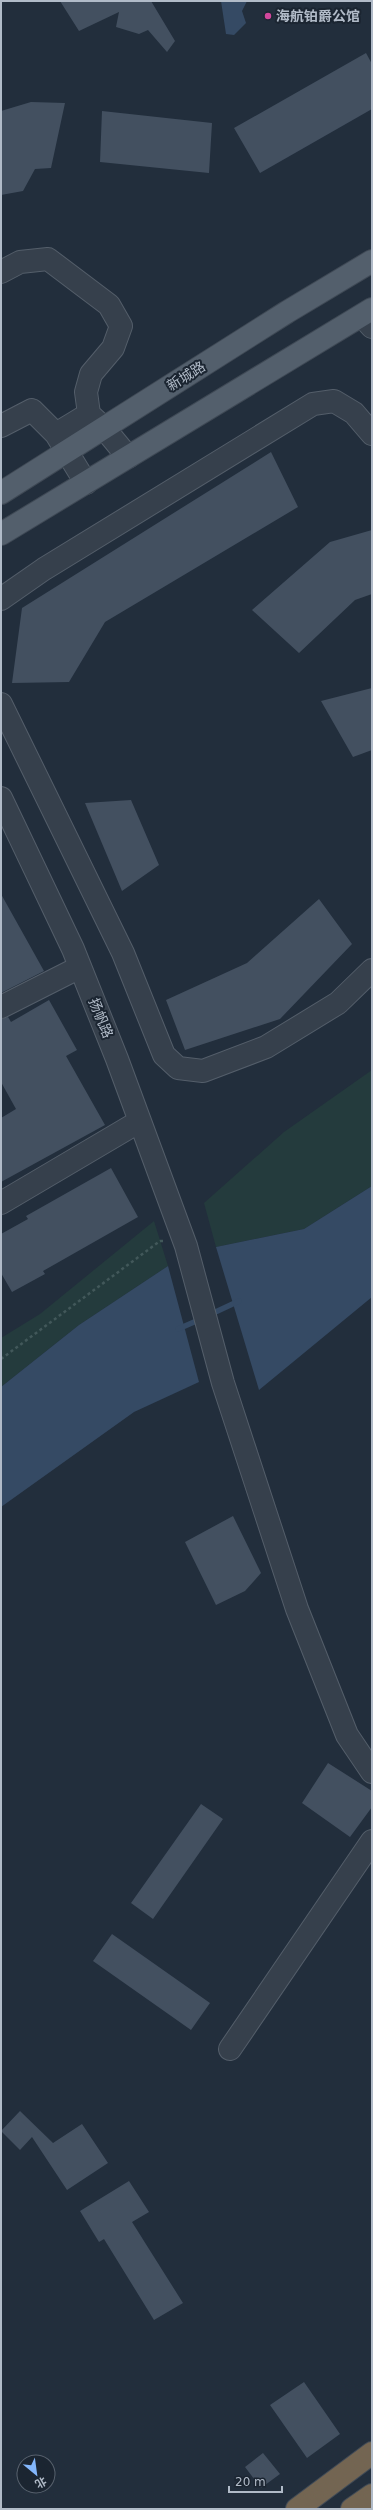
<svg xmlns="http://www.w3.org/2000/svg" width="373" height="2510" viewBox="0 0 373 2510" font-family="'DejaVu Sans','Noto Sans SC',sans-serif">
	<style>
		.green { fill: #243b3d }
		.water { fill: #354a64 }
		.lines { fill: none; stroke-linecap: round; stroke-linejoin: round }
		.stream { stroke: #354a64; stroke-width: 5.5 }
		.building { fill: #435060 }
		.minor-casing { stroke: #545e6a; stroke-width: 24 }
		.major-casing { stroke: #3f4955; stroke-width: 24 }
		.highway-casing { stroke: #414b57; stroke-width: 24 }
		.path { stroke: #42585a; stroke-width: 2.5; stroke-dasharray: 3 3; stroke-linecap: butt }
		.minor { stroke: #36404c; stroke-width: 22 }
		.major { stroke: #535f6c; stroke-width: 22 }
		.highway { stroke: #736552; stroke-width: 22 }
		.hotel-dot { fill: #d1479c; stroke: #1b2531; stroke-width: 1.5 }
		.labels { text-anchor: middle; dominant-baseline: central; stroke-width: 4; stroke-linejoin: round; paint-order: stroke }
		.poi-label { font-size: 14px; font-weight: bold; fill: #b1bbc8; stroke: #1b2531; text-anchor: start }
		.street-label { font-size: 14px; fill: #b1bbc8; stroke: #1b2531 }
	</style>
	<rect width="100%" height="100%" fill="#222e3c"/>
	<!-- green -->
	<path class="green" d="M372,1070V1186L304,1229L216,1247L204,1203L284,1132Z
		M154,1221L168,1266L79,1325L1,1387V1338L40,1314Z"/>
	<!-- water -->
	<path class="water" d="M221,1H247L242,11L246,23L234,35L226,34Z
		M372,1186V1297L259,1390L216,1247L304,1229Z
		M168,1266L199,1382L134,1412L1,1507V1387L79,1325Z"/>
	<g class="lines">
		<!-- stream -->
		<path class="stream" d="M209,1315L239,1301
			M178,1329L201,1319"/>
	</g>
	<!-- building -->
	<path class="building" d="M60,1H151L175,41L167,52L148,30L139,34L116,27L119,12L79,31Z
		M366,53L372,64V109L260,173L234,128Z
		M31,102L65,103L51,168L35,169L23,191L1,195V111Z
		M102,111L212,123L209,173L100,162Z
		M271,452L298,507L105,622L69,682L12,683L22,608Z
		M372,530V594L355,600L299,653L252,610L330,542Z
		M372,688V750L353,757L321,701Z
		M131,800L159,865L122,891L85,803Z
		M1,894L44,971L1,993Z
		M319,899L352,944L280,1019L185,1050L166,1000L247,963Z
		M49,1000L77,1050L66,1056L105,1125L1,1182V1118L16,1109L1,1082V1019L8,1017L11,1022Z
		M111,1168L138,1217L43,1271L45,1274L12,1292L1,1273V1234L28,1219L26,1216Z
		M233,1516L261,1573L245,1591L216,1605L185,1542Z
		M328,1763L372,1791V1807L350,1837L302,1803Z
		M201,1804L223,1819L153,1919L131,1903Z
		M112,1934L210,2003L191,2030L93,1961Z
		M20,2111L53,2143L82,2124L108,2163L67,2190L32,2137L20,2150L1,2131Z
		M129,2181L149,2212L132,2222L183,2303L154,2320L104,2239L99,2242L80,2211Z
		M304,2382L340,2434L307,2458L270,2405Z
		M263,2453L280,2474L261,2488L245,2467Z"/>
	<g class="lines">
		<!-- minor casing -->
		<g class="minor-casing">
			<path id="minor" d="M1,272L20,262L48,259L109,305L121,326L113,348L91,374L86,392L89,414L104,428L128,457
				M362,316L372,327
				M1,426L32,410L56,434L86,483
				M56,434L89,414
				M1,599L44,569L313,404L334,401L354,413L372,434
				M1,704L123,953L164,1055L178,1068L203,1071L266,1047L338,1003L372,970
				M1,798L73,949L117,1059L186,1246L223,1383L297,1609L347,1735L372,1772
				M1,1007L80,967
				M1,1203L140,1121
				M230,2049L372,1841"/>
		</g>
		<!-- major casing -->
		<g class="major-casing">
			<path id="major" d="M1,493L287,312L372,261
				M1,534L372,309"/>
		</g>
		<!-- highway casing -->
		<g class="highway-casing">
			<path id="highway" d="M297,2509L372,2453
				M352,2509L372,2495"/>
		</g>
		<!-- path -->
		<path class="path" d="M1,1359L160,1241H163"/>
		<!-- minor -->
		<use href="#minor" class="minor"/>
		<!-- major -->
		<use href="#major" class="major"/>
		<!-- highway -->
		<use href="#highway" class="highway"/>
	</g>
	<!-- markers -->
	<circle class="hotel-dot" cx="268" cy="16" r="4"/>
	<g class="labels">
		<!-- poi labels -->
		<g class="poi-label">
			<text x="276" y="16">海航铂爵公馆</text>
		</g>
		<!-- street labels -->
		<g class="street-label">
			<text transform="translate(186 376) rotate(-32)">新城路</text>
			<text transform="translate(101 1018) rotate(68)">扬帆路</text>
		</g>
	</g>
	<!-- border -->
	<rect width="373" height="2510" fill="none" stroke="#b1bbc8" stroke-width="4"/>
	<!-- north arrow -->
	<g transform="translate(36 2474) rotate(151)"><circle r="19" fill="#1b2531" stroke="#57616d"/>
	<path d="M0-3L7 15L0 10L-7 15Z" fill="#83b6fb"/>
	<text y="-6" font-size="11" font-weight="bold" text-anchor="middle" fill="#b1bbc8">北</text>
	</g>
	<!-- scale -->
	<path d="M229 2486v6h53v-6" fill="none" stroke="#b1bbc8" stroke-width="2"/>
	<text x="235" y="2486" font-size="12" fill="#b1bbc8" stroke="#1b2531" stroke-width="3" paint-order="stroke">20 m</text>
</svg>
